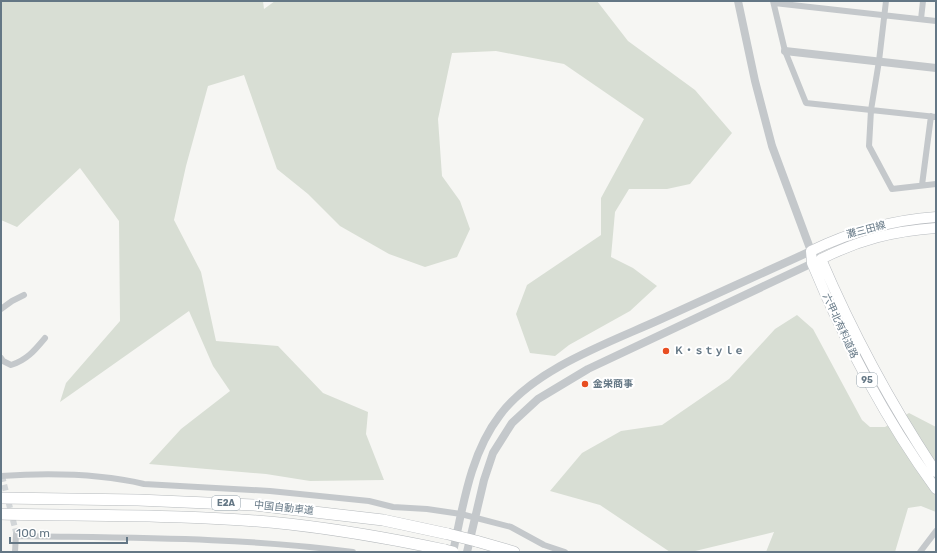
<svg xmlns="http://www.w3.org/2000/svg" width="937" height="553" viewBox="0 0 937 553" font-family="Rubik,'Noto Sans JP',sans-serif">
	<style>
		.green { fill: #d8ded4 }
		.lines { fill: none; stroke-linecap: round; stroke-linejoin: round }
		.minor-tunnel { stroke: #d2d6d8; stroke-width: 6; stroke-dasharray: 6 3; stroke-linecap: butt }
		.primary-casing { stroke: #b7bbbf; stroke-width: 11 }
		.motorway-casing { stroke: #b6babd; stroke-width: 12 }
		.minor { stroke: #c4c8cb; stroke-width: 6 }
		.tertiary { stroke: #c4c8cb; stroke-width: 8 }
		.primary { stroke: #fff; stroke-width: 10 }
		.motorway { stroke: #fff; stroke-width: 11 }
		.motorway-bridge-casing { stroke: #b6babd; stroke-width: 12; stroke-linecap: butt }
		.motorway-bridge { stroke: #fff; stroke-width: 11 }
		.poi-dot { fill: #e84e21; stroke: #fff; stroke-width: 1.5 }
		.labels { text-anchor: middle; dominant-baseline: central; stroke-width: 4; stroke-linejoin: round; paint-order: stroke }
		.shield { fill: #fff; stroke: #92a0aa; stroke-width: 1 }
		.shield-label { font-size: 9px; font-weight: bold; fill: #647785 }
		.street-label { font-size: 10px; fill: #647785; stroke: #fff }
		.poi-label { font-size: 10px; font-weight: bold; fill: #647785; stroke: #fff; text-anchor: start }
	</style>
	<rect width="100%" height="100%" fill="#f6f6f3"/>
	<!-- green -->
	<path class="green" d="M1,1H263L264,9L275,1H597L628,41L695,90L732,133L690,184L667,189H629L615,212L611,257L633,268L657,286L630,311L569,345L555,356L530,353L516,314L527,285L601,235V198L644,119L564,64L496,51L452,53L438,119L442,176L460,201L470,229L457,257L425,267L389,254L340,226L308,194L277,169L244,75L208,86L186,166L174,220L201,272L216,341L278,346L323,393L368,412L366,434L384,480L310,481L266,474L149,464L181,429L230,391L213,366L189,311L60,402L66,383L120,321L119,221L80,168L17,227L1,220Z
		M797,315L813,329L862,420L870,427H885L909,413L936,427V512L921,506L908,508L895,552H766L774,532L691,552H670L600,505L550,491L582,453L621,431L662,425L729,379L775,329Z"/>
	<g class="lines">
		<!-- minor-tunnel -->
		<path class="minor-tunnel" d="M2,476L16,532"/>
		<!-- primary casing -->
		<g class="primary-casing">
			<path id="primary" d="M936,217C892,220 850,232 811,251L812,263C845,343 885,419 936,489
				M936,228C893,231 859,240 821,259C854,336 890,403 936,472"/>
		</g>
		<!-- motorway casing -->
		<g class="motorway-casing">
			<path id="motorway" d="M1,498L138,500L254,505L383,520L448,534
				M1,514C97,516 194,514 289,524C342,530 393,539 445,550
				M476,541L514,552"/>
		</g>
		<!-- minor -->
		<path class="minor" d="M773,1L785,51L806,103L936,117
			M886,1L879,61L871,110L869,146L892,189L936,184
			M774,3L936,21
			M921,19L923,1
			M922,185L931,116
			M1,309L12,301L24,295
			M1,358L3,361L11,365C27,360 35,350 45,338
			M1,476C46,473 101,474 144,484L270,491L369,501L393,507L427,509L461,514L511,527L544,545L565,552
			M16,536C129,538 242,537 353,552
			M15,552L16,534
			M920,552L936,531"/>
		<!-- tertiary -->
		<path class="tertiary" d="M738,1L755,81L772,146L811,251
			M785,51L936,68
			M453,552C463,506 470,454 500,415C534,369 608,343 659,320C710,297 760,274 811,251L815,255
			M467,552L484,480L493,453L512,423L538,399L588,369L817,261"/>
		<!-- primary -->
		<use href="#primary" class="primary"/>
		<!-- motorway -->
		<use href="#motorway" class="motorway"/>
		<!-- motorway-bridge casing -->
		<g class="motorway-bridge-casing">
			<path id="motorway-bridge" d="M448,534L476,541
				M445,550L453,552"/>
		</g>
		<!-- motorway-bridge -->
		<use href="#motorway-bridge" class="motorway-bridge"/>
	</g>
	<!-- markers -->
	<g class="poi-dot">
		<circle cx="666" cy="351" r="4"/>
		<circle cx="585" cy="384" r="4"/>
	</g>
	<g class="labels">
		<!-- shield labels -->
		<g class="shield">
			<rect x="857" y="373" width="20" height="14" rx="3"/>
			<rect x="212" y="496" width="28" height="14" rx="3"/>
		</g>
		<g class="shield-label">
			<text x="867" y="380">95</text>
			<text x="226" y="503">E2A</text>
		</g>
		<!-- street labels -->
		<g class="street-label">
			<text transform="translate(866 230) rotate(-15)">灘三田線</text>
			<text transform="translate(840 326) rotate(65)">六甲北有料道路</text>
			<text transform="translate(284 508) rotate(6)">中国自動車道</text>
		</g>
		<!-- poi labels -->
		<g class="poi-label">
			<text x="674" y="351">Ｋ・ｓｔｙｌｅ</text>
			<text x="593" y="384">金栄商事</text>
		</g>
	</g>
	<!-- border -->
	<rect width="937" height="553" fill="none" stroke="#647785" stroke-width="4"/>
	<!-- scale -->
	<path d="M10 537v6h117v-6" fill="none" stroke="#647785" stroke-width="2"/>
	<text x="16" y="537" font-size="12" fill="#647785" stroke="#ffffff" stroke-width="3" paint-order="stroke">100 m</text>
</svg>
